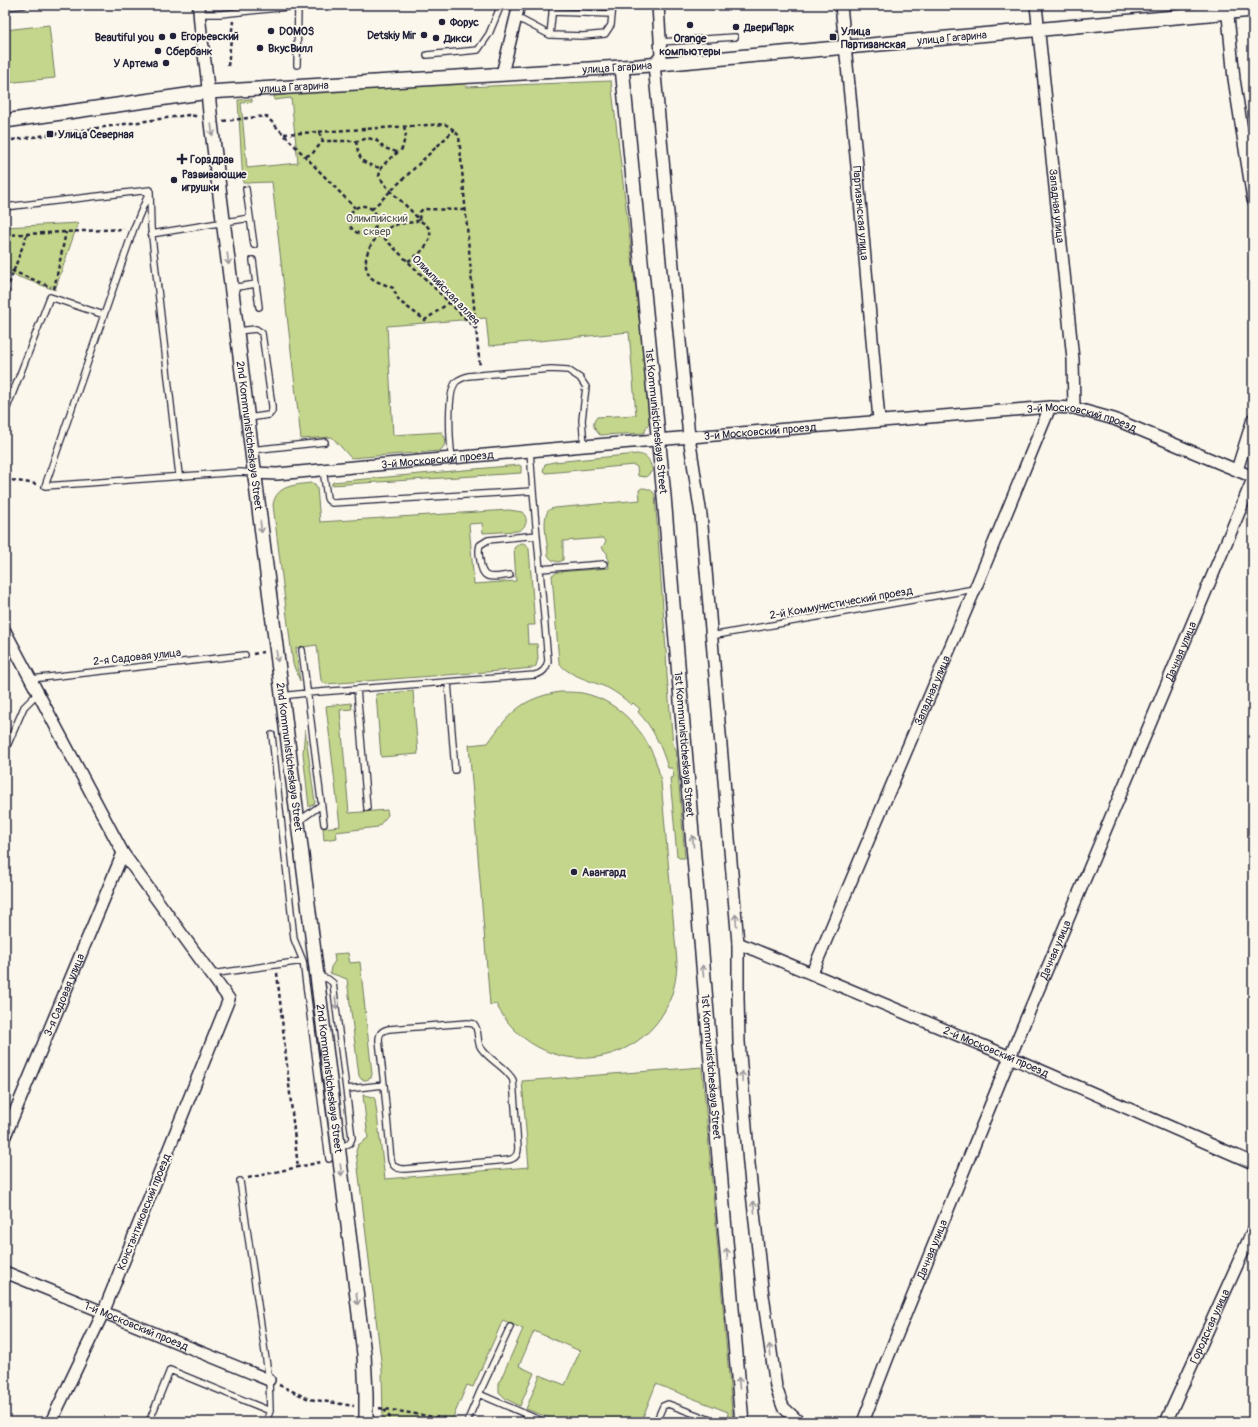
<svg xmlns="http://www.w3.org/2000/svg" width="1258" height="1427" viewBox="0 0 1258 1427" font-family="Pangolin,sans-serif">
	<style>
		.green { fill: #c4d68b; stroke: #737c63 }
		.lines { fill: none; stroke-linecap: round; stroke-linejoin: round }
		.service-casing { stroke: #22223b; stroke-width: 8 }
		.minor-casing { stroke: #22223b; stroke-width: 14 }
		.tertiary-casing { stroke: #22223b; stroke-width: 16 }
		.path { stroke: #22223b; stroke-width: 2.5; stroke-dasharray: 4 3; stroke-linecap: butt }
		.service { stroke: #fbf7ec; stroke-width: 5.5 }
		.minor { stroke: #fbf7ec; stroke-width: 11 }
		.tertiary { stroke: #fbf7ec; stroke-width: 13 }
		.oneway { stroke: #99979c }
		.poi-dot { fill: #22223b; stroke: #fbf7ec; stroke-width: 1.5 }
		.labels { text-anchor: middle; dominant-baseline: central; stroke-width: 3.5; stroke-linejoin: round; paint-order: stroke }
		.poi-label { font-size: 11px; font-weight: bold; fill: #22223b; stroke: #fbf7ec; text-anchor: start }
		.street-label { font-size: 11px; fill: #22223b; stroke: #fbf7ec }
		.park-label { font-size: 11px; fill: #535853; stroke: #fbf7ec }
	</style>
	<rect width="100%" height="100%" fill="#fbf7ec"/>
	<filter id="ink" filterUnits="userSpaceOnUse"><feTurbulence type="fractalNoise" baseFrequency=".025" numOctaves="2"/><feDisplacementMap in="SourceGraphic" scale="8" xChannelSelector="R" yChannelSelector="G"/><feConvolveMatrix kernelMatrix="1 2 1 2 8 2 1 2 1" color-interpolation-filters="sRGB"/></filter>
	<g filter="url(#ink)">
		<!-- green -->
		<path class="green" d="M49,25L55,78L5,83V30Z
			M465,76L466,87L611,81L650,410L649,423L644,433L600,435C594,429 591,424 597,417L636,415L629,332L489,346L486,318L387,326L393,435L442,432L446,440L444,446L440,451L351,458L332,437L301,439L272,182L243,183L238,100L252,99V102L241,103L247,168L298,163L291,98L274,100V96Z
			M78,223L55,290L5,272V227Z
			M637,454C651,456 648,461 653,470L646,477L638,476L637,467L634,465L546,473L543,471L545,464L554,462Z
			M519,465L521,466V473L331,485L333,482Z
			M311,483L315,484L317,488L320,522L509,510L522,512C529,519 527,527 518,531L483,533L482,523L469,524L474,584L516,581L514,548L520,543C525,543 527,544 529,549L535,625H527L528,644H537L538,658L536,666L532,668L512,670L326,684L323,683L321,680L317,645L296,648L300,681L293,664L273,505C276,485 295,485 311,483Z
			M642,488C647,488 653,490 655,495L666,651L667,676L673,745L676,749L685,858H679L677,856L670,778L674,777L672,768H668C662,748 653,727 638,712L640,709L633,703L631,705C624,698 617,693 608,688C595,682 565,675 559,662L552,575L558,572L609,568L607,553L602,548L606,541L603,538L563,541V560C558,564 551,561 548,555C548,545 542,521 547,513C548,509 551,509 555,508L640,500L639,490Z
			M413,691L418,754L381,757L376,694Z
			M560,692C567,692 575,692 582,693C624,701 655,742 661,782L677,962C676,1065 544,1095 496,1004L490,1005L469,745L488,743C509,713 522,698 560,692Z
			M351,703L352,709L340,710L349,813L387,810L388,815L378,827L336,832L337,838L324,840L323,828L340,826L326,706Z
			M305,729L315,803L309,807L303,753Z
			M348,953L350,963L360,962L372,1074L371,1078L366,1080H362L359,1076L347,979L330,973L331,967L335,961L334,954Z
			M702,1067L733,1422H727L728,1412L656,1384L641,1422H560L526,1409L540,1375L565,1385L580,1351L534,1331L519,1366L534,1373L520,1406L506,1399L499,1392V1383L523,1329L503,1320L473,1387L467,1385L451,1422H383L382,1369L356,1151L358,1145L368,1138L363,1095L373,1097L375,1099L385,1179L529,1167L522,1081Z"/>
		<g class="lines">
			<!-- service casing -->
			<g class="service-casing">
				<path id="service" d="M5,7L24,5
					M552,12L612,14
					M199,14H221L298,6
					M516,17L550,35L583,36L605,34L611,25L613,5
					M550,35L553,5
					M660,42L735,37
					M427,55L478,50L489,34L501,5
					M297,65L298,6L300,5
					M246,189L254,245
					M150,190L134,228L45,486L240,472L254,473
					M150,192L151,228L179,475
					M5,207L150,190
					M151,234L250,218
					M256,284L259,307
					M231,288L256,284L253,260
					M5,295L6,292
					M237,331L256,329L262,333L272,406V411L269,415L248,418
					M5,413L50,297L104,315
					M251,450L325,442
					M452,458C450,444 446,390 457,381C460,379 465,377 468,376L551,369L568,370L580,378L586,387L582,420L584,446
					M323,469L327,498L328,500L332,503L533,491L530,451
					M540,569L604,564
					M510,575C492,577 482,582 480,560C479,555 478,550 480,545L488,540L537,535
					M711,636L974,589
					M302,650L324,824
					M31,679L245,655
					M448,682L455,770
					M357,689L367,808
					M282,696L307,693L535,675C543,673 546,669 548,661L533,491
					M272,735L294,939L303,961
					M5,751L24,707L38,693
					M299,821L321,805
					M211,974L303,961L329,1159
					M317,976L328,979L333,983L352,1138L350,1143L338,1149
					M347,1089L384,1085L379,1040C379,1032 383,1030 389,1029L468,1023L474,1024C480,1031 476,1041 481,1048C490,1061 506,1067 513,1080L518,1148C518,1156 514,1159 508,1160L405,1169C397,1169 393,1167 391,1160L384,1085
					M240,1181L269,1380L270,1411L266,1422
					M479,1394L510,1327
					M149,1422L170,1370L270,1411
					M467,1422L479,1394L544,1422
					M656,1422L663,1406L668,1404L708,1419L712,1422"/>
			</g>
			<!-- minor casing -->
			<g class="minor-casing">
				<g id="minor">
					<path d="M199,5C199,34 207,63 208,92"/>
					<path d="M658,5L661,56L654,64L689,437L701,515L705,559L738,943V997L739,1042L749,1164L762,1288L776,1387L783,1407L799,1422"/>
					<path id="s1" d="M841,5L857,166L879,420"/>
					<path id="s2" d="M1036,5L1073,359L1074,408"/>
					<path d="M1227,5L1234,79L1253,200"/>
					<path d="M502,74L519,5"/>
					<path d="M1237,470L1253,419"/>
					<path id="s3" d="M254,473L277,474L584,446L1050,407L1074,408L1114,419L1253,477"/>
					<path d="M5,631L123,853L229,999L103,1313L51,1422"/>
					<path id="s4" d="M738,943L1010,1057L1253,1163"/>
					<path id="s5" d="M812,973L975,589L1050,407"/>
					<path id="s6" d="M5,1136L123,853"/>
					<path id="s7" d="M5,1272L269,1380"/>
					<path id="s8" d="M863,1422L888,1357L1010,1057L1253,479"/>
					<path id="s9" d="M1166,1422L1253,1230"/>
				</g>
			</g>
			<!-- tertiary casing -->
			<g class="tertiary-casing">
				<g id="tertiary">
					<path id="s10" d="M622,67L664,496L724,1218L742,1422"/>
					<path id="s11" d="M208,92L211,123L364,1354L366,1395V1422"/>
					<path id="s12" d="M5,121L208,92L638,66L1253,10"/>
				</g>
			</g>
			<!-- path -->
			<path class="path" d="M228,66L233,21
				M223,121L266,116L355,208
				M404,127L406,134L402,149L388,160L381,168L379,176C389,193 407,204 419,220C411,224 403,222 395,225C377,231 358,256 369,275C373,282 386,284 393,288L399,301L425,320L450,302
				M319,132L323,141H360L367,138L376,140L384,148L397,152
				M284,134L445,124L454,130L459,136L476,329
				M5,141L188,115L195,116L197,118
				M356,141C359,160 362,164 381,168
				M306,156L312,154L323,141
				M349 220a14 14 0 1 1 28 0a14 14 0 1 1-28 0Z
				M372,209L454,130
				M374,228L476,329L480,367
				M5,235L124,229
				M408,261C418,256 432,244 430,231C429,226 423,223 419,220L420,212L423,209L465,210
				M5,268L51,287
				M9,284L27,234
				M54,289L66,232
				M5,479L36,484
				M253,654L263,652
				M277,973L298,1168
				M248,1178L321,1162
				M279,1385L309,1399L354,1406
				M379,1408L459,1421
				M384,1409L393,1422"/>
			<!-- service -->
			<use href="#service" class="service"/>
			<!-- minor -->
			<use href="#minor" class="minor"/>
			<!-- tertiary -->
			<use href="#tertiary" class="tertiary"/>
		</g>
		<!-- one-way arrows -->
		<defs><path id="oneway-shaft" d="M-6 0H5M1.5-3L5.5 0L1.5 3" fill="none" stroke-width="1.6" stroke-linecap="round" stroke-linejoin="round"/></defs>
		<g class="oneway">
			<use href="#oneway-shaft" transform="translate(212 130) rotate(83)"/>
			<use href="#oneway-shaft" transform="translate(228 259) rotate(83)"/>
			<use href="#oneway-shaft" transform="translate(261 527) rotate(83)"/>
			<use href="#oneway-shaft" transform="translate(277 656) rotate(83)"/>
			<use href="#oneway-shaft" transform="translate(693 841) rotate(-95)"/>
			<use href="#oneway-shaft" transform="translate(736 920) rotate(-95)"/>
			<use href="#oneway-shaft" transform="translate(703 971) rotate(-95)"/>
			<use href="#oneway-shaft" transform="translate(336 1003) rotate(83)"/>
			<use href="#oneway-shaft" transform="translate(742 1077) rotate(-94)"/>
			<use href="#oneway-shaft" transform="translate(341 1170) rotate(83)"/>
			<use href="#oneway-shaft" transform="translate(754 1207) rotate(-96)"/>
			<use href="#oneway-shaft" transform="translate(727 1254) rotate(-95)"/>
			<use href="#oneway-shaft" transform="translate(357 1299) rotate(83)"/>
			<use href="#oneway-shaft" transform="translate(770 1350) rotate(-97)"/>
			<use href="#oneway-shaft" transform="translate(739 1383) rotate(-95)"/>
		</g>
	</g>
	<!-- markers -->
	<g class="poi-dot">
		<circle cx="442" cy="22" r="4"/>
		<circle cx="690" cy="25" r="4"/>
		<circle cx="736" cy="27" r="4"/>
		<circle cx="271" cy="31" r="4"/>
		<circle cx="424" cy="35" r="4"/>
		<circle cx="173" cy="36" r="4"/>
		<circle cx="162" cy="37" r="4"/>
		<rect x="829" y="33" width="8" height="8" rx="2"/>
		<circle cx="436" cy="38" r="4"/>
		<circle cx="260" cy="48" r="4"/>
		<circle cx="158" cy="51" r="4"/>
		<circle cx="166" cy="63" r="4"/>
		<rect x="46" y="130" width="8" height="8" rx="2"/>
		<path d="M180 153h4v4h4v4h-4v4h-4v-4h-4v-4h4z"/>
		<circle cx="174" cy="180" r="4"/>
		<circle cx="574" cy="872" r="4"/>
	</g>
	<g class="labels">
		<!-- poi labels -->
		<g class="poi-label">
			<text x="450" y="22">Форус</text>
			<text x="744" y="27">ДвериПарк</text>
			<text x="279" y="31">DOMOS</text>
			<text x="841" y="31">Улица<tspan x="841" dy="13">Партизанская</tspan></text>
			<text x="416" y="35" text-anchor="end">Detskiy Mir</text>
			<text x="181" y="36">Егорьевский</text>
			<text x="154" y="37" text-anchor="end">Beautiful you</text>
			<text x="444" y="38">Дикси</text>
			<text x="690" y="38" text-anchor="middle">Orange<tspan x="690" dy="13">компьютеры</tspan></text>
			<text x="268" y="48">ВкусВилл</text>
			<text x="166" y="51">Сбербанк</text>
			<text x="158" y="63" text-anchor="end">У Артема</text>
			<text x="58" y="134">Улица Северная</text>
			<text x="190" y="159">Горздрав</text>
			<text x="182" y="174">Развивающие<tspan x="182" dy="13">игрушки</tspan></text>
			<text x="582" y="872">Авангард</text>
		</g>
		<!-- street labels -->
		<g class="street-label">
			<text stroke="none"><textPath href="#s12" startOffset="951">улица Гагарина</textPath></text>
			<text stroke="none"><textPath href="#s12" startOffset="615">улица Гагарина</textPath></text>
			<text stroke="none"><textPath href="#s12" startOffset="291">улица Гагарина</textPath></text>
			<text stroke="none"><textPath href="#s2" startOffset="202">Западная улица</textPath></text>
			<text stroke="none"><textPath href="#s1" startOffset="209">Партизанская улица</textPath></text>
			<text transform="translate(446 290) rotate(46)">Олимпийская аллея</text>
			<text stroke="none"><textPath href="#s3" startOffset="832">3-й Московский проезд</textPath></text>
			<text stroke="none"><textPath href="#s10" startOffset="356">1st Kommunisticheskaya Street</textPath></text>
			<text stroke="none"><textPath href="#s3" startOffset="508">3-й Московский проезд</textPath></text>
			<text stroke="none"><textPath href="#s11" startOffset="346">2nd Kommunisticheskaya Street</textPath></text>
			<text stroke="none"><textPath href="#s3" startOffset="184">3-й Московский проезд</textPath></text>
			<text transform="translate(841 603) rotate(-10)">2-й Коммунистический проезд</text>
			<text stroke="none"><textPath href="#s8" startOffset="834">Дачная улица</textPath></text>
			<text transform="translate(137 657) rotate(-6)">2-я Садовая улица</text>
			<text stroke="none"><textPath href="#s5" startOffset="307">Западная улица</textPath></text>
			<text stroke="none"><textPath href="#s10" startOffset="680">1st Kommunisticheskaya Street</textPath></text>
			<text stroke="none"><textPath href="#s11" startOffset="670">2nd Kommunisticheskaya Street</textPath></text>
			<text stroke="none"><textPath href="#s8" startOffset="510">Дачная улица</textPath></text>
			<text stroke="none"><textPath href="#s6" startOffset="153">3-я Садовая улица</textPath></text>
			<text stroke="none"><textPath href="#s4" startOffset="280">2-й Московский проезд</textPath></text>
			<text stroke="none"><textPath href="#s10" startOffset="1004">1st Kommunisticheskaya Street</textPath></text>
			<text stroke="none"><textPath href="#s11" startOffset="994">2nd Kommunisticheskaya Street</textPath></text>
			<text transform="translate(144 1212) rotate(-68)">Константиновский проезд</text>
			<text stroke="none"><textPath href="#s8" startOffset="186">Дачная улица</textPath></text>
			<text stroke="none"><textPath href="#s7" startOffset="142">1-й Московский проезд</textPath></text>
			<text stroke="none"><textPath href="#s9" startOffset="105">Городская улица</textPath></text>
		</g>
		<!-- park labels -->
		<g class="park-label">
			<text x="377" y="218">Олимпийский<tspan x="377" dy="13">сквер</tspan></text>
		</g>
	</g>
	<!-- margin -->
	<rect width="1258" height="1427" fill="none" stroke="#fbf7ec" stroke-width="20"/>
	<rect x="10" y="10" width="1238" height="1407" fill="none" stroke="#22223b" stroke-width="1.5" filter="url(#ink)"/>
</svg>
